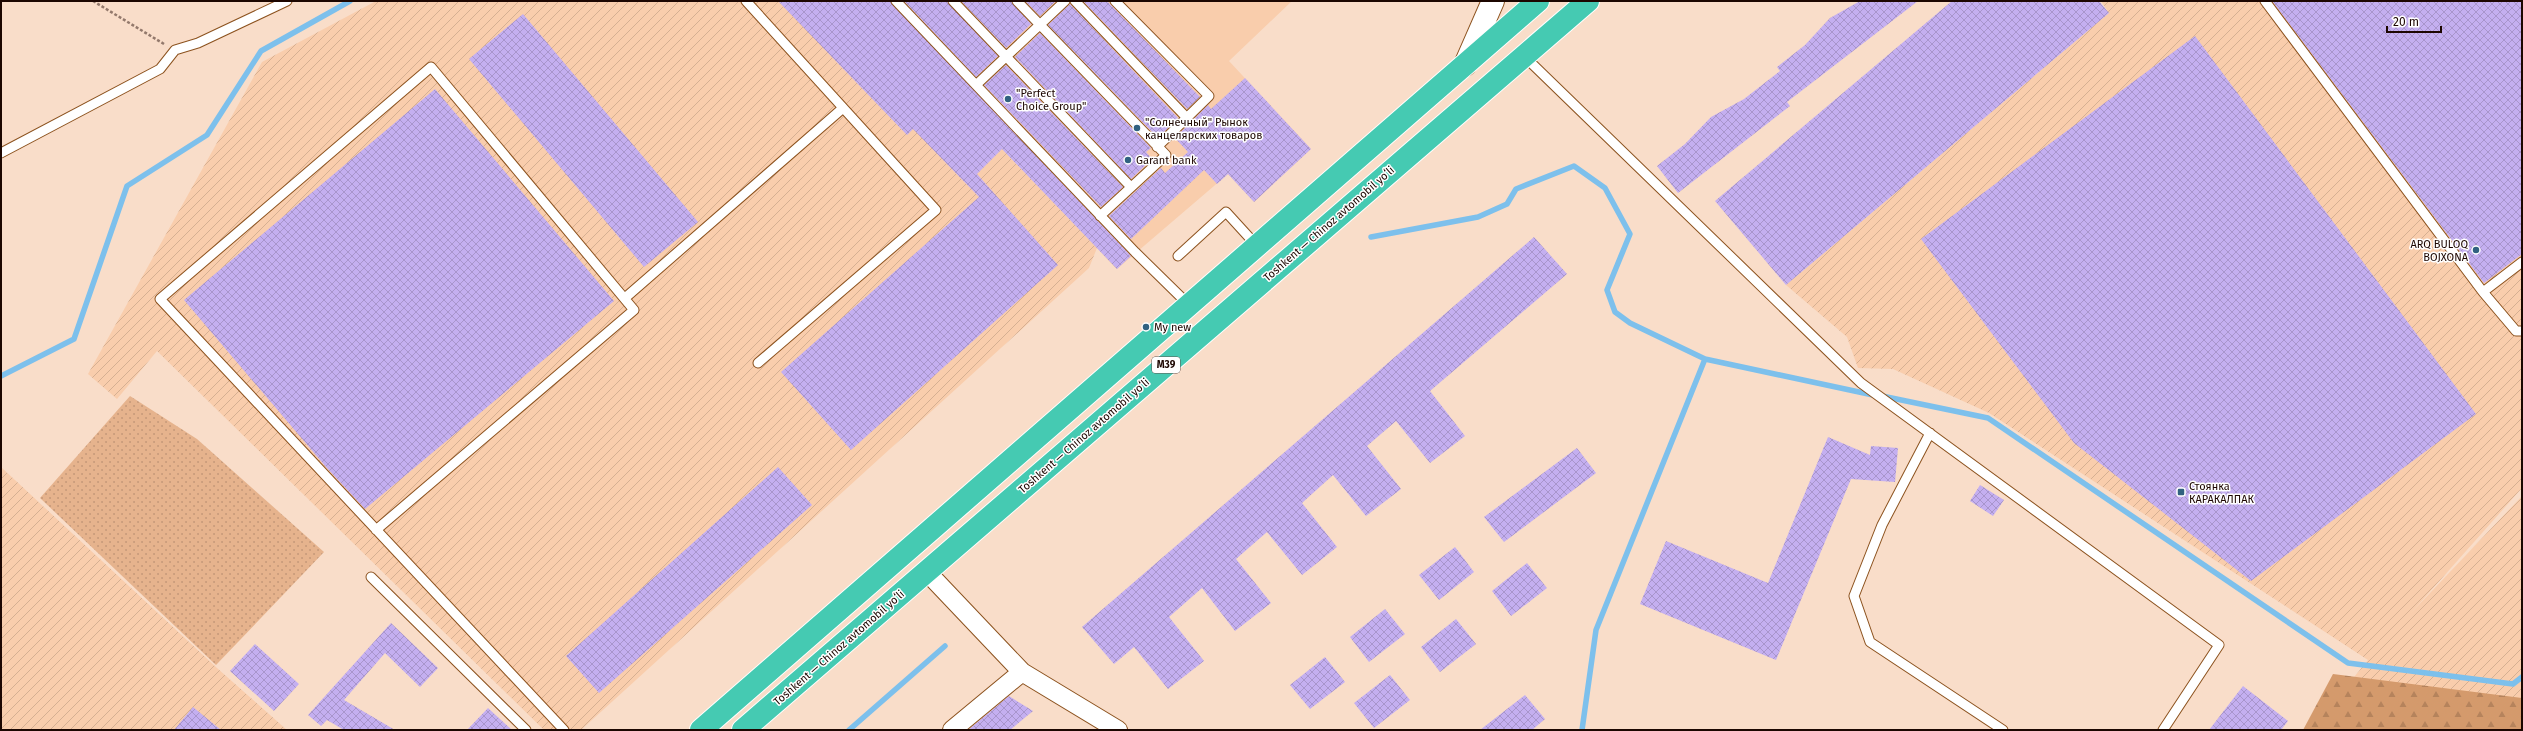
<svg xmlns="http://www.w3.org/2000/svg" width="2523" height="731" viewBox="0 0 2523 731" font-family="'Fira Sans',sans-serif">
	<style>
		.built { fill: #f9cdac }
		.industrial { fill: url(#industrial-furrows) }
		.grass { fill: url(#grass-dots) }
		.forest { fill: url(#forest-firs) }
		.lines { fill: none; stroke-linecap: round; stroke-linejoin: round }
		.stream { stroke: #7dc0ec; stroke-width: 5.5 }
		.building { fill: url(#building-cross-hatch) }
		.lane-casing { stroke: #8c521e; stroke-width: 11 }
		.street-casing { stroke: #8c521e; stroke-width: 20 }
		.secondary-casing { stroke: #8c521e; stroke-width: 24 }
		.highway-casing { stroke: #fff; stroke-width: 24 }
		.path { stroke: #93796c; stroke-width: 2.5; stroke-dasharray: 3 2; stroke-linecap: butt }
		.lane { stroke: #fff; stroke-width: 9 }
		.street { stroke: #fff; stroke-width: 18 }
		.secondary { stroke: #fff; stroke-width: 22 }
		.highway { stroke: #45cab2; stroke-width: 22 }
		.poi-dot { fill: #316180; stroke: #fff; stroke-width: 1.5 }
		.labels { text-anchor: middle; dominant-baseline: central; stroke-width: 3; stroke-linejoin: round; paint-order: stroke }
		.shield { fill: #fff; stroke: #60514c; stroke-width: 1 }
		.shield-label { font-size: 10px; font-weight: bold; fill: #1c0600 }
		.poi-label { font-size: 11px; fill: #1c0600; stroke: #fff; text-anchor: start }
		.street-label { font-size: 11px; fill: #1c0600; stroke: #fff }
	</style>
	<defs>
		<pattern id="industrial-furrows" width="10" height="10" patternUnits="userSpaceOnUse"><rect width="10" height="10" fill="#f9cdac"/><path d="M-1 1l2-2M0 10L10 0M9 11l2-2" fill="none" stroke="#d5af92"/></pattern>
		<pattern id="grass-dots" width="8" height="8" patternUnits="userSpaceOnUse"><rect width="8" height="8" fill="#e6b38d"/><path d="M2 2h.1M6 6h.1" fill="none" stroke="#c59878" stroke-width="1.8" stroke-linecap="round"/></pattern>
		<pattern id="forest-firs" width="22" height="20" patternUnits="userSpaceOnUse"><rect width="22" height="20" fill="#d49a6c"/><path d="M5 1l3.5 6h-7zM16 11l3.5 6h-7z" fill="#b5835c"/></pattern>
		<pattern id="building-cross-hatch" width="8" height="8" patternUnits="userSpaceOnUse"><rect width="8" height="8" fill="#c4aff0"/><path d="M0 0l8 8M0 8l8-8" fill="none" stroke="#a895cc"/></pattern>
	</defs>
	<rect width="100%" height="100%" fill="#f9ddc9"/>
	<!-- built -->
	<path class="built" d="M860,1H1292L1229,61L1311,149L1254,202L1228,174L1117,269Z"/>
	<!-- industrial -->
	<path class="industrial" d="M376,1H860L1097,248L1089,268L581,730H544L157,351L117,399L88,374L262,62Z
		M2101,1H2522V488L2411,613L2522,496V730H2311L2368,660L1989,413L1893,369L1858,368L1847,337L1786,285L2109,13Z
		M1,467L217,668L287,730H1Z"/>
	<!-- grass -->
	<path class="grass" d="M130,396L197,439L324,552L216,665L40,498Z"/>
	<!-- forest -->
	<path class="forest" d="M2333,674L2522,698V730H2303Z"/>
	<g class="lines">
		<!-- stream -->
		<path class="stream" d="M1371,237L1478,217L1507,204L1516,189L1574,166L1605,188L1630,234L1607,290L1615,312L1630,323L1705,359L1873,395
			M1,376L74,339L127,186L207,135L261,51L350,1
			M1882,396L1988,418L2348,663L2513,684L2522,677
			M849,730L945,646
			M1582,730L1596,630L1705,359"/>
	</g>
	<!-- building -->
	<path class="building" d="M778,1H890L1131,256L1117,269L1002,149L977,174L1058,265L851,450L781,372L979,197L913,129L907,135Z
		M904,1H947L998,56L976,77Z
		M961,1H1011L1031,24L1006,48Z
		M1025,1H1056L1040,16Z
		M1083,1H1107L1200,97L1187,109Z
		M1860,1H1918L1787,102L1790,106L1678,193L1657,166L1685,144L1711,117L1744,99L1780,71L1777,67L1805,45L1830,18Z
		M1952,1H2099L2109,13L1786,285L1715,201Z
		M2272,1H2522V254L2484,283Z
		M1070,4L1178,118L1158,138L1048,25Z
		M523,14L698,222L644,267L469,59Z
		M1040,33L1151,148L1146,152L1152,159L1131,179L1015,57Z
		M2195,36L2476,414L2251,581L2074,443L1921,239Z
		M1006,65L1123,187L1101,207L984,85Z
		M1245,78L1311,149L1254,202L1228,174L1217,184L1204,170L1131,239L1109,216L1161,168L1165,173L1188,152L1175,138L1208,105L1211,109Z
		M435,89L614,301L365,509L326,467L184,300Z
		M1534,237L1567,274L1430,391L1465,436L1430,463L1396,421L1367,446L1401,489L1366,516L1333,475L1302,503L1337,547L1302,575L1267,532L1236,559L1271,603L1235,631L1202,588L1169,617L1204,661L1168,689L1134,647L1114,664L1082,627Z
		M1828,437L1870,455L1871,446L1898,448L1895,482L1851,479L1776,660L1640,604L1666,541L1768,583Z
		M1577,448L1596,473L1504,542L1484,517Z
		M778,467L812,505L599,693L566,656Z
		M1980,485L2004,500L1993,516L1970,501Z
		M1455,547L1474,572L1439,600L1419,575Z
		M1527,563L1547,588L1511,616L1492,591Z
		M1385,609L1405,634L1369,662L1350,637Z
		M1456,619L1476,644L1440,672L1421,647Z
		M391,623L438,668L420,687L385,653L344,700L395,730H344L327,720L321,726L308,715Z
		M255,644L299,684L274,711L230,671Z
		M1325,657L1345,682L1310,709L1290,685Z
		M1390,675L1410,700L1374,728L1354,703Z
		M2243,686L2288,721L2281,730H2209Z
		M1525,695L1545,719L1532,730H1480Z
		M1009,696L1033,711L1010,730H968Z
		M193,707L221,730H174Z
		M488,708L512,730H467Z"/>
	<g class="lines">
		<!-- lane casing -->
		<g class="lane-casing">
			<path id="lane" d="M746,1L936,210L758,363
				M896,1L1135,252L1189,305
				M953,1L1131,187
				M1017,1L1166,155L1100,216
				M1075,1L1187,118
				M1115,1L1209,96L1157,147
				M2265,1L2483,292L2522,262
				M1524,56L1861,383L2219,645L2163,730
				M976,85L1065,1
				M1,153L160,69L175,50L198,43L287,1
				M1178,256L1226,212L1257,246
				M2483,292L2516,331H2522
				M625,298L843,108
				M1930,433L1882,525L1854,596L1870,642L2003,730
				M376,530L634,310L431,67L160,299L564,730
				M371,577L526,730"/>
		</g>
		<!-- street casing -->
		<g class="street-casing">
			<path id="street" d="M927,572L1022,672L1118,730
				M952,730L1022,672"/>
		</g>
		<!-- secondary casing -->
		<g class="secondary-casing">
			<path id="secondary" d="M1465,65L1493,1"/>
		</g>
		<!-- highway casing -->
		<g class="highway-casing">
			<path id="highway" d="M701,730L1538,1
				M743,730L1588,1"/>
		</g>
		<!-- path -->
		<path class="path" d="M93,1L164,44"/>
		<!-- lane -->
		<use href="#lane" class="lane"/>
		<!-- street -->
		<use href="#street" class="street"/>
		<!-- secondary -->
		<use href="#secondary" class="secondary"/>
		<!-- highway -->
		<use href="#highway" class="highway"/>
	</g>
	<!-- markers -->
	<g class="poi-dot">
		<circle cx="1008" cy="99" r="4"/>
		<circle cx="1137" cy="128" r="4"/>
		<circle cx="1128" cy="160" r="4"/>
		<circle cx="2476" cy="250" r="4"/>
		<circle cx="1146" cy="327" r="4"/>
		<rect x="2177" y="488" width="8" height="8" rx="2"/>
	</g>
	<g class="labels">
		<!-- shield labels -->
		<rect class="shield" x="1152" y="357" width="28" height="16" rx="3"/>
		<g class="shield-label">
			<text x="1166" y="365">M39</text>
		</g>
		<!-- poi labels -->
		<g class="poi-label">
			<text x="1016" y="93">"Perfect<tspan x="1016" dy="13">Choice Group"</tspan></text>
			<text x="1145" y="122">"Солнечный" Рынок<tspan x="1145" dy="13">канцелярских товаров</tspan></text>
			<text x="1136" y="160">Garant bank</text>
			<text x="2468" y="244" text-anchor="end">ARQ BULOQ<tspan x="2468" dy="13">BOJXONA</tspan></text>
			<text x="1154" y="327">My new</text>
			<text x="2189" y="486">Стоянка<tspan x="2189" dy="13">КАРАКАЛПАК</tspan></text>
		</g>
		<!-- street labels -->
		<g class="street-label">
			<text transform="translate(1329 224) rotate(-41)">Toshkent — Chinoz avtomobil yoʻli</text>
			<text transform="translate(1084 436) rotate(-41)">Toshkent — Chinoz avtomobil yoʻli</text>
			<text transform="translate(839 648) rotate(-41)">Toshkent — Chinoz avtomobil yoʻli</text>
		</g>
	</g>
	<!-- border -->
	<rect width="2523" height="731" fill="none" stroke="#1c0600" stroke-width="4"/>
	<!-- scale -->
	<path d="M2387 26v6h54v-6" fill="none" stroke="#1c0600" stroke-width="2"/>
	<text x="2393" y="26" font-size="12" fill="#1c0600" stroke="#ffffff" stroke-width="3" paint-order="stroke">20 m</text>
</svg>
